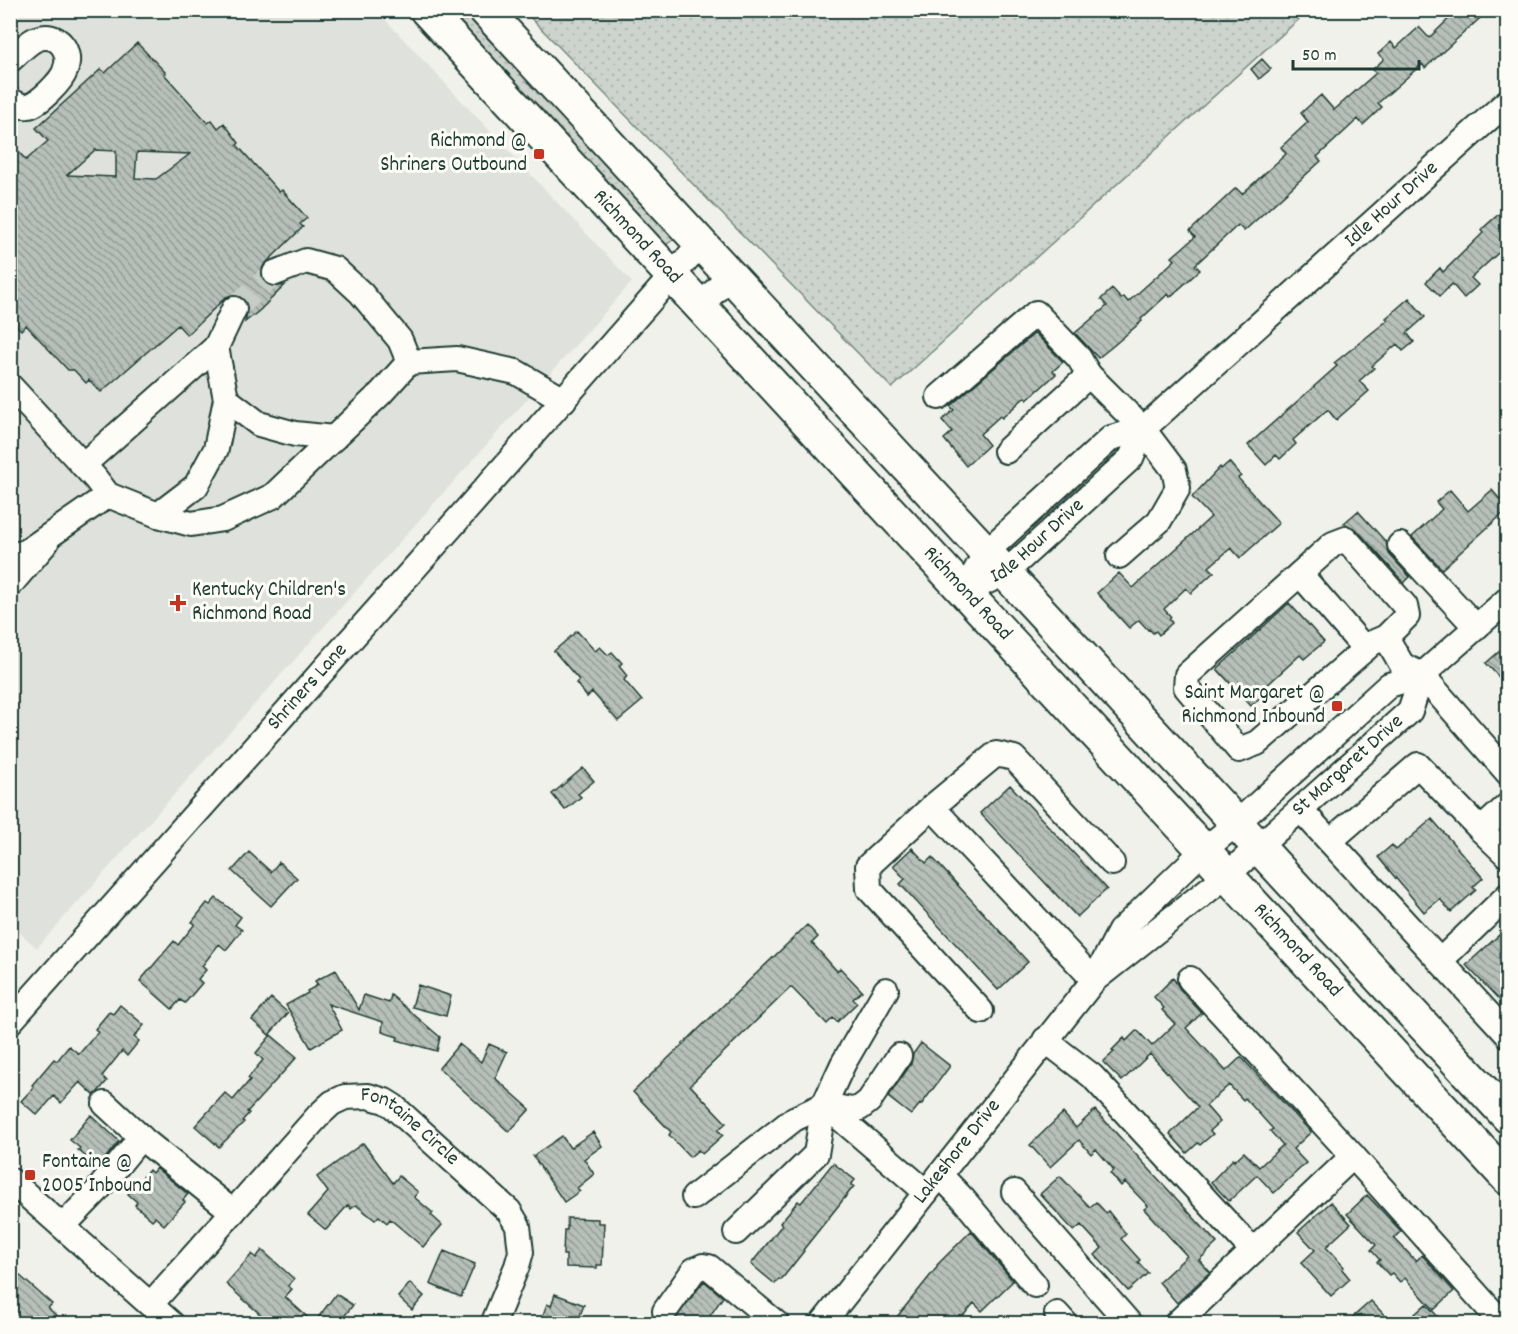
<svg xmlns="http://www.w3.org/2000/svg" width="1518" height="1334" viewBox="0 0 1518 1334" font-family="Dekko,sans-serif">
	<style>
		.built { fill: #dfe2dc }
		.grass { fill: url(#grass-dots); stroke: #768880; stroke-width: 1.5 }
		.building { fill: url(#building-back-hatch); stroke: #1f3d34; stroke-width: 1.5; fill-rule: evenodd }
		.lines { fill: none; stroke-linecap: round; stroke-linejoin: round }
		.minor-tunnel { stroke: #c6cdc6; stroke-width: 24; stroke-dasharray: 24 12; stroke-linecap: butt }
		.minor-casing { stroke: #1f3d34; stroke-width: 28 }
		.major-casing { stroke: #1f3d34; stroke-width: 36 }
		.minor { stroke: #fdfcf7; stroke-width: 24 }
		.major { stroke: #fdfcf7; stroke-width: 32 }
		.poi-dot { fill: #c8321e; stroke: #fdfcf7; stroke-width: 2 }
		.labels { text-anchor: middle; dominant-baseline: central; stroke-width: 6; stroke-linejoin: round; paint-order: stroke }
		.poi-label { font-size: 21px; fill: #1f3d34; stroke: #fdfcf7; text-anchor: end }
		.street-label { font-size: 21px; fill: #1f3d34; stroke: #fdfcf7 }
	</style>
	<defs>
		<pattern id="grass-dots" width="8" height="8" patternUnits="userSpaceOnUse" patternTransform="scale(1.5)"><rect width="8" height="8" fill="#cdd3cd"/><path d="M2 2h.1M6 6h.1" fill="none" stroke="#b0b6b1" stroke-width="1.8" stroke-linecap="round"/></pattern>
		<pattern id="building-back-hatch" width="6" height="6" patternUnits="userSpaceOnUse" patternTransform="scale(1.5)"><rect width="6" height="6" fill="#b6bfb8"/><path d="M-1 5l2 2M0 0l6 6M5-1l2 2" fill="none" stroke="#939c96"/></pattern>
	</defs>
	<rect width="100%" height="100%" fill="#f0f1eb"/>
	<filter id="ink" filterUnits="userSpaceOnUse"><feTurbulence type="fractalNoise" baseFrequency=".0167" numOctaves="2"/><feDisplacementMap in="SourceGraphic" scale="12" xChannelSelector="R" yChannelSelector="G"/><feConvolveMatrix kernelMatrix="1 2 1 2 8 2 1 2 1" color-interpolation-filters="sRGB"/></filter>
	<g filter="url(#ink)">
		<!-- built -->
		<path class="built" d="M11,11H377L632,282L37,948L11,925Z"/>
		<!-- grass -->
		<path class="grass" d="M440,11H468L670,228L673,240L667,244L660,246Z
			M524,11H1308L892,388Z"/>
		<!-- building -->
		<path class="building" d="M1458,10H1489L1425,68L1422,64L1378,103L1382,107L1363,125L1358,119L1317,157L1321,161L1244,231L1238,225L1195,265L1200,270L1170,297L1168,294L1141,319L1142,321L1113,346L1098,358L1075,333L1107,306L1101,299L1112,289L1121,299L1124,297L1128,302L1175,260L1172,257L1195,237L1190,231L1236,188L1242,194L1286,154L1281,147L1308,122L1301,113L1321,95L1334,110L1376,73L1372,70L1384,59L1378,54L1391,42L1396,48L1419,27L1429,38Z
			M137,43L166,73L164,74L208,123L212,120L218,128L224,123L239,143L237,145L279,192L282,190L307,218L300,224L303,227L264,265L261,271L262,278L266,284L273,287L285,285L259,311L245,322L248,308L245,300L240,296L232,295L226,297L187,335L178,325L101,392L89,380L86,383L74,370H68L26,325L21,330L10,319V158L18,151L26,160L48,141L36,128L101,69L105,73ZM95,150L116,151V177L67,175ZM137,152L190,154L156,179L135,178Z
			M1262,59L1271,69L1259,79L1251,69Z
			M1508,206V244L1471,278L1478,285L1464,298L1452,284L1440,296L1426,282L1440,268L1443,272L1483,233L1481,230Z
			M1409,298L1425,317L1407,333L1414,342L1403,351L1397,344L1372,366L1374,368L1359,381L1369,391L1336,420L1328,410L1326,411L1293,440L1296,444L1280,459L1276,455L1266,465L1248,445L1337,366L1334,363L1388,320L1386,318Z
			M1035,333L1063,362L1053,371L1056,374L1027,400L1025,397L1002,418L1000,416L980,434L989,445L966,466L944,439L952,432L942,420L954,410L950,406Z
			M1229,462L1241,476L1238,478L1279,523L1240,558L1231,548L1209,567L1214,572L1191,593L1186,588L1164,609L1171,617L1169,619L1172,623L1159,635L1156,631L1153,633L1149,629L1148,630L1139,620L1129,628L1097,593L1119,573L1133,588L1211,517L1192,497L1220,467L1221,469Z
			M1450,490L1468,511L1492,490L1508,509L1442,569L1412,537L1442,509L1436,502Z
			M1358,511L1386,542L1389,554L1410,577L1404,583L1357,530L1344,523Z
			M1289,603L1324,642L1304,659L1300,655L1263,689L1267,692L1251,706L1217,669Z
			M577,631L595,651L600,647L608,655L612,652L622,663L619,666L627,676L624,680L642,701L618,721L592,692L587,697L576,683L579,680L554,651Z
			M1508,644V687L1486,663Z
			M583,768L594,781L578,794L581,797L565,810L552,794Z
			M1010,785L1107,889L1077,917L980,813Z
			M1432,819L1483,878L1473,887L1476,890L1451,912L1440,899L1424,912L1378,857L1392,845L1396,850Z
			M912,848L926,863L932,857L1028,962L998,990L900,884L905,879L893,866Z
			M249,852L271,872L279,862L297,878L271,906L232,871Z
			M216,898L241,917L235,925L242,930L226,950L219,944L202,966L206,970L198,979L202,983L185,1003L180,1000L172,1009L140,981L174,941L178,945L195,924L192,922L207,903L210,905Z
			M807,925L818,937L812,943L837,971L840,968L862,991L853,999L857,1003L837,1022L833,1018L827,1024L791,987L690,1085L726,1123L718,1130L723,1135L702,1154L698,1150L690,1157L669,1135L671,1132L633,1092Z
			M1508,927V1009L1466,965Z
			M336,970L359,1010L364,995L389,1003L391,995L440,1037L437,1051L397,1040L398,1037L382,1032L383,1022L328,1004L342,1030L311,1048L286,1005L308,993L307,991L318,985L315,981Z
			M1173,978L1180,989L1202,1013L1186,1028L1226,1071L1241,1057L1311,1132L1293,1149L1306,1163L1274,1193L1257,1175L1229,1201L1211,1182L1233,1159L1234,1161L1244,1152L1259,1167L1283,1145L1270,1131L1273,1129L1245,1098L1243,1100L1229,1085L1206,1106L1220,1122L1210,1131L1213,1134L1200,1145L1198,1143L1187,1153L1170,1134L1198,1107L1182,1089L1150,1054L1122,1081L1103,1062L1114,1052L1112,1050L1124,1038L1126,1041L1137,1030L1152,1046L1175,1024L1162,1010L1164,1008L1154,997Z
			M418,985L451,996L446,1016L412,1007Z
			M271,998L288,1013L269,1035L252,1020Z
			M120,1005L144,1025L134,1037L139,1041L127,1056L122,1051L102,1076L107,1081L97,1093L94,1095L80,1082L61,1103L54,1096L37,1115L21,1101L34,1087L32,1085L54,1059L57,1061L69,1046L79,1054L98,1032L95,1029L109,1012L113,1014Z
			M271,1035L297,1057L247,1112L249,1113L242,1121L244,1122L219,1147L195,1126L225,1093L233,1100L250,1080L248,1078L263,1060L256,1053Z
			M921,1043L950,1066L921,1105L920,1104L911,1115L888,1097L911,1064L913,1054Z
			M459,1044L481,1062L489,1044L507,1052L495,1078L530,1109L509,1132L439,1068Z
			M1095,1110L1217,1243L1199,1260L1210,1272L1177,1303L1159,1282L1187,1256L1144,1209L1148,1206L1125,1182L1121,1186L1110,1173L1114,1170L1096,1149L1091,1154L1079,1140L1050,1167L1030,1145L1063,1113L1076,1128Z
			M91,1115L119,1141L98,1167L78,1150L80,1148L70,1140Z
			M593,1132L602,1146L584,1159L594,1174L577,1188L580,1191L564,1202L533,1156L562,1136L570,1148Z
			M363,1143L393,1183L399,1176L418,1192L414,1197L433,1213L431,1215L442,1225L423,1247L390,1219L387,1223L379,1216L375,1220L356,1205L351,1209L348,1205L326,1230L308,1215L328,1192L317,1177Z
			M833,1163L855,1180L851,1185L854,1186L803,1250L804,1251L781,1280L779,1279L775,1284L751,1264L782,1225L780,1223L798,1201L801,1203Z
			M156,1168L188,1194L183,1200L185,1202L164,1225L155,1217L152,1220L135,1205L137,1202L128,1194L149,1170L152,1173Z
			M1060,1176L1090,1207L1096,1202L1106,1213L1108,1211L1126,1234L1121,1239L1140,1260L1138,1262L1148,1273L1128,1291L1095,1255L1102,1248L1081,1225L1074,1231L1040,1194Z
			M1367,1195L1401,1231L1394,1238L1416,1261L1422,1255L1454,1291L1434,1310L1405,1278L1400,1282L1392,1273L1389,1275L1377,1262L1380,1260L1371,1250L1376,1245L1347,1214Z
			M1331,1202L1351,1224L1326,1247L1344,1267L1342,1269L1350,1279L1331,1296L1301,1263L1315,1250L1298,1232Z
			M567,1218L598,1219V1223H604L602,1265H597V1268L566,1267V1255H563L564,1230H567Z
			M971,1231L1013,1281L982,1311L974,1303L957,1323H892L938,1266L937,1265Z
			M262,1250L294,1279L288,1286L292,1289L285,1297L314,1323L336,1294L353,1305L339,1323H270L226,1284L252,1254L256,1258Z
			M444,1251L475,1264L461,1297L430,1284Z
			M10,1267L52,1304L48,1308L65,1323H10Z
			M704,1281L723,1297L705,1323H672Z
			M410,1283L424,1296L412,1310L398,1297Z
			M555,1294L584,1305L577,1323H540L547,1304L551,1306Z
			M1371,1301L1392,1323H1346Z
			M1426,1304L1444,1323H1405Z"/>
		<g class="lines">
			<!-- minor-tunnel -->
			<path class="minor-tunnel" d="M234,309L275,273"/>
			<!-- minor casing -->
			<g class="minor-casing">
				<g id="minor">
					<path d="M10,60C18,53 27,43 36,39C58,30 73,52 65,71C62,81 38,105 28,106C21,107 16,104 10,100"/>
					<path d="M275,273L306,261L335,269L361,293L400,340L409,362"/>
					<path d="M700,306L730,276"/>
					<path d="M10,386L95,478L108,495L158,515L191,524L223,519L273,496L381,393L409,362L457,359L516,372L564,400"/>
					<path d="M939,397L1036,313L1079,358L1089,375"/>
					<path d="M226,399L259,424L295,434L334,438"/>
					<path d="M1006,451L1089,375L1143,429L1174,470L1178,488L1159,521L1119,556"/>
					<path d="M83,465L216,347"/>
					<path d="M158,515L196,486L216,449L226,399L216,347L234,309"/>
					<path d="M1400,545L1476,627"/>
					<path d="M10,556L26,552L108,495"/>
					<path d="M1300,574L1365,649"/>
					<path d="M10,585L46,543"/>
					<path id="s1" d="M964,592L1005,573L1131,458L1143,429L1508,101"/>
					<path d="M964,592L986,552L1111,438L1143,429"/>
					<path d="M1386,637L1372,643L1257,743L1239,750L1186,687L1187,675L1333,544L1346,539L1405,606L1407,616L1386,637L1402,665L1422,675L1508,773"/>
					<path d="M1508,805L1481,830L1508,856"/>
					<path d="M932,807L868,866L869,889L981,1011"/>
					<path d="M1301,810L1508,1035"/>
					<path d="M1330,841L1418,765L1481,830"/>
					<path d="M1440,961L1508,895"/>
					<path d="M1099,971L1120,931L1204,850L1237,823L1389,685L1422,675L1508,599"/>
					<path d="M1094,980L932,807L996,754L1014,758L1112,863"/>
					<path id="s2" d="M10,1022L468,508L700,244"/>
					<path d="M1045,1040L1092,1076L1253,1251L1353,1156L1190,979"/>
					<path d="M105,1104L145,1141L233,1212"/>
					<path d="M826,1106L926,1192"/>
					<path d="M1353,1156L1503,1324"/>
					<path d="M940,1175L963,1199L1035,1285"/>
					<path d="M10,1180L172,1324"/>
					<path d="M1014,1192L1130,1324"/>
					<path d="M694,1197L794,1119L824,1105L852,1110L860,1108L869,1101L899,1056"/>
					<path d="M63,1226L97,1191L141,1137"/>
					<path d="M736,1232L816,1154L824,1105L843,1064L886,990"/>
					<path id="s3" d="M151,1304L319,1115L332,1103L345,1097L368,1096L385,1101L393,1106L509,1211L518,1226L521,1252L517,1266L493,1324"/>
					<path d="M665,1311L694,1270L703,1266L709,1267L777,1324"/>
					<path d="M1057,1314L1066,1324"/>
					<path id="s4" d="M822,1324L1094,980L1227,875L1410,711L1422,675"/>
					<path d="M1176,1324L1253,1251"/>
				</g>
			</g>
			<!-- major casing -->
			<g class="major-casing">
				<g id="major">
					<path id="s5" d="M426,10L1508,1179"/>
					<path d="M485,10L1508,1117"/>
				</g>
			</g>
			<!-- minor -->
			<use href="#minor" class="minor"/>
			<!-- major -->
			<use href="#major" class="major"/>
		</g>
	</g>
	<!-- markers -->
	<g class="poi-dot">
		<rect x="533" y="148" width="12" height="12" rx="3"/>
		<path d="M175 594h6v6h6v6h-6v6h-6v-6h-6v-6h6z"/>
		<rect x="1331" y="700" width="12" height="12" rx="3"/>
		<rect x="24" y="1169" width="12" height="12" rx="3"/>
	</g>
	<g class="labels">
		<!-- poi labels -->
		<g class="poi-label">
			<text x="527" y="142">Richmond @<tspan x="527" dy="24">Shriners Outbound</tspan></text>
			<text x="192" y="591" text-anchor="start">Kentucky Children's<tspan x="192" dy="24">Richmond Road</tspan></text>
			<text x="1325" y="694">Saint Margaret @<tspan x="1325" dy="24">Richmond Inbound</tspan></text>
			<text x="42" y="1163" text-anchor="start">Fontaine @<tspan x="42" dy="24">2005 Inbound</tspan></text>
		</g>
		<!-- street labels -->
		<g class="street-label">
			<text stroke="none"><textPath href="#s1" startOffset="582">Idle Hour Drive</textPath></text>
			<text stroke="none"><textPath href="#s5" startOffset="310">Richmond Road</textPath></text>
			<text stroke="none"><textPath href="#s1" startOffset="90">Idle Hour Drive</textPath></text>
			<text stroke="none"><textPath href="#s5" startOffset="796">Richmond Road</textPath></text>
			<text stroke="none"><textPath href="#s2" startOffset="448">Shriners Lane</textPath></text>
			<text stroke="none"><textPath href="#s4" startOffset="771">St Margaret Drive</textPath></text>
			<text stroke="none"><textPath href="#s5" startOffset="1282">Richmond Road</textPath></text>
			<text stroke="none"><textPath href="#s3" startOffset="360">Fontaine Circle</textPath></text>
			<text stroke="none"><textPath href="#s4" startOffset="219">Lakeshore Drive</textPath></text>
		</g>
	</g>
	<!-- margin -->
	<rect width="1518" height="1334" fill="none" stroke="#fdfcf7" stroke-width="36"/>
	<rect x="18" y="18" width="1482" height="1298" fill="none" stroke="#1f3d34" stroke-width="2" filter="url(#ink)"/>
	<!-- scale -->
	<path d="M1293 60v9h126v-9" fill="none" stroke="#1f3d34" stroke-width="3"/>
	<text x="1302" y="60" font-size="18" fill="#1f3d34" stroke="#fdfcf7" stroke-width="4.5" paint-order="stroke">50 m</text>
</svg>
